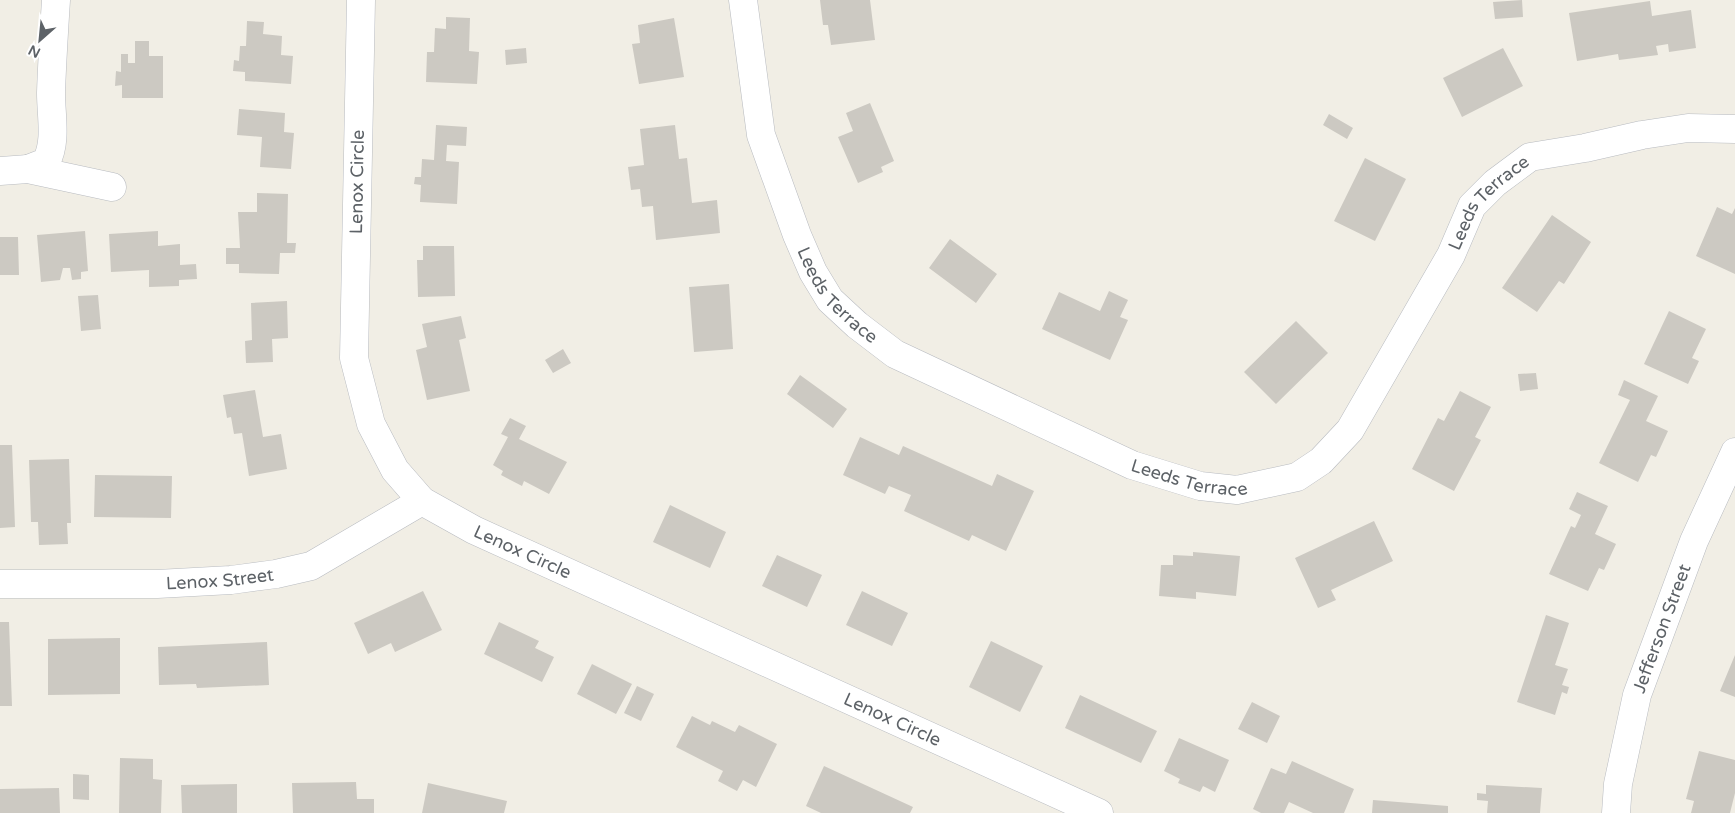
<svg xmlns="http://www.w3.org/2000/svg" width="1735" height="813" viewBox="0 0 1735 813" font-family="'Varela Round',sans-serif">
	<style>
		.building { fill: #ccc9c2 }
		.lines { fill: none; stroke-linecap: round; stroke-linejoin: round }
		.street-casing { stroke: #b8bbc0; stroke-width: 29 }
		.street { stroke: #fff; stroke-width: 28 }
		.labels { text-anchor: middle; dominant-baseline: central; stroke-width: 4.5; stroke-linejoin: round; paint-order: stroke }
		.street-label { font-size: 18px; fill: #5d6267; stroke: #fff }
	</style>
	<rect width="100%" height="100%" fill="#f1eee5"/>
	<!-- building -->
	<path class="building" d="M820,0H870L875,40L831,45L828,25H823Z
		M1522,0L1523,17L1495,19L1493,2Z
		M1650,1L1652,16L1691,10L1696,48L1669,52L1668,44L1656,46L1658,55L1619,60L1618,54L1577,61L1569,13Z
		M446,17L470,18L469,51L479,52L477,84L426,82L427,52H434L435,28L446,29Z
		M674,18L684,77L639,84L632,44L640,43L638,25Z
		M247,21L264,22L263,34L282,36L281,55L293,56L291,84L245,81V72L233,71L234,60L239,61L240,46H246Z
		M135,41H149V56H163V98H122V85L115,86L116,71L121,72V54H128V63H135Z
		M526,48L527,63L506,65L505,50Z
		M1503,48L1523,86L1462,117L1443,78Z
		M870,103L894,161L881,167L883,172L858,183L838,137L853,131L846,113Z
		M239,109L285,113L284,132L294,133L291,169L260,167L262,137L237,135Z
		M1329,114L1353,128L1347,139L1323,125Z
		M436,125L467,127L466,146L447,145L446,161L459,162L457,204L420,202L421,185L414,184L415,177H421L422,159L434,160Z
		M675,125L679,159L687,158L692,203L717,200L720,233L656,240L653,206L642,207L640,189L631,190L628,167L644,165L640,129Z
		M1365,158L1406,179L1375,241L1334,221Z
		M257,193L288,194L287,243H296L295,253H280L279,274L239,273V264H226V248H240L238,212H257Z
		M1717,207L1732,214L1735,208V274L1696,256Z
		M1552,215L1591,242L1564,284L1559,281L1537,312L1502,288Z
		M85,231L88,271L81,272V279L72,280L70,268H63L60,280L41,282L37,235Z
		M158,231V246L180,244V265L196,264L197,279L179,280V286L149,287V270L111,272L109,234Z
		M0,237H18L19,275H0Z
		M950,239L997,274L976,303L929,268Z
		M423,246H454L455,296L418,297L417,260H423Z
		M729,284L733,349L694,352L689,287Z
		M1109,291L1128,300L1120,317L1128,320L1110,360L1042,329L1059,292L1100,311Z
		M98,295L101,329L81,331L78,296Z
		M287,301L288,338L272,339L273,362L246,363L245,341L252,340L251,303Z
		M1669,311L1706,329L1692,358L1699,361L1688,384L1644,364Z
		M461,316L466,338L459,340L470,391L427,400L416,350L427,347L422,324Z
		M1296,321L1328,353L1276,404L1244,372Z
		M563,349L571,363L553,373L545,360Z
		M1536,373L1538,389L1520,391L1518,374Z
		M800,375L847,409L833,428L787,394Z
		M1624,380L1658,396L1646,421L1668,431L1656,457L1651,455L1638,482L1599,463L1630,400L1618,395Z
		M255,390L263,437L281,434L287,469L249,476L242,433L234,434L231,417L227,418L223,395Z
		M1460,391L1491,407L1475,437L1481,440L1454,491L1412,469L1438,418L1444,421Z
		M510,418L526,426L519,439L567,462L549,494L524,481L522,486L501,475L503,471L493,465L508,437L501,434Z
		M860,437L899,455L903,446L992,486L997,474L1034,491L1006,551L972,535L969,541L904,511L911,495L889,486L885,494L843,475Z
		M0,445H12L15,527L0,528Z
		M69,459L71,523H67L68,544L39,545L38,522H31L29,460Z
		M95,475L172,476L171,518L94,517Z
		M1577,492L1608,506L1595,534L1616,544L1604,570L1599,568L1588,591L1549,574L1571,526L1575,528L1581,515L1569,509Z
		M670,505L726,532L710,568L653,542Z
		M1374,521L1393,561L1331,590L1336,600L1318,608L1295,558Z
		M1193,552L1240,556L1236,596L1196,592V599L1159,596L1161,565H1173V555L1193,556Z
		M777,555L822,575L807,607L762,586Z
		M423,591L442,630L395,652L391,643L368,654L354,623Z
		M862,591L908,613L892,646L846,625Z
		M1546,615L1569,623L1555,665L1568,669L1562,685L1569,687L1567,694L1562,692L1555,715L1517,702Z
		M0,622H9L12,706H0Z
		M499,622L539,641L535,648L554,657L542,682L484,654Z
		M120,638V694L48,695V639Z
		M991,641L1043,666L1020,712L969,687Z
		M267,642L269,685L197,688L196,684L159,685L158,647Z
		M1735,655V697L1720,691Z
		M592,664L632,684L616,714L577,694Z
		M637,686L654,694L641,721L624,713Z
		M1080,695L1157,731L1141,763L1065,728Z
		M1252,702L1280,716L1267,743L1238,729Z
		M692,716L710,725L712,721L735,732L739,725L777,744L756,787L743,780L737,791L718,781L723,771L676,747Z
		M1179,738L1229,760L1215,792L1203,786L1200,792L1178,783L1180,779L1164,771Z
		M1699,751L1735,760V793L1730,813H1691L1694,801L1686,799Z
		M120,758L153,759V779L162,780L161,813H119Z
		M1292,761L1354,789L1344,813H1313L1289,802L1284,813H1261L1253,809L1271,768L1286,774Z
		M824,766L913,807L910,813H821L806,806Z
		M73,774L89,775V800L73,799Z
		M356,782L357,799H374V813H293L292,783Z
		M428,783L507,801L504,813H422Z
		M237,784V813H182L181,785Z
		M1486,785L1542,788L1540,813H1487L1488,801L1477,800V793L1486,794Z
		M59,788L60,813H0V789Z
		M1373,800L1448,806V813H1372Z"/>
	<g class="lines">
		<!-- street casing -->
		<g class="street-casing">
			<g id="street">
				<path id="s1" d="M361,0L354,358L371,424L395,470L422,501L474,530L1099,813"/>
				<path id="s2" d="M743,0L761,135L797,235L813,272L830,300L857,325L895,354L1132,465L1200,486L1237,490L1297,477L1321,461L1350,430L1451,255L1472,206L1495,183L1530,157L1585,148L1642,135L1688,128L1735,129"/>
				<path d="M28,169L46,162C57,142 51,116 51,93C52,62 54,31 56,0"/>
				<path d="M0,171L28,169L112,187"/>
				<path id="s3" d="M0,584H157L231,580L276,574L311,566L422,501"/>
				<path id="s4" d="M1616,813L1618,784L1637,695L1694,541L1735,452"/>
			</g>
		</g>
		<!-- street -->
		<use href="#street" class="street"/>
	</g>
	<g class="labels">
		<!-- street labels -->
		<g class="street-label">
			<text transform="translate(357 182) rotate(-89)">Lenox Circle</text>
			<text stroke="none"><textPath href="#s2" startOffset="1171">Leeds Terrace</textPath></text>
			<text stroke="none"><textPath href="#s2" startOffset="316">Leeds Terrace</textPath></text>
			<text stroke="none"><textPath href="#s2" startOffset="721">Leeds Terrace</textPath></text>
			<text stroke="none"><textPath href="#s1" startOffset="632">Lenox Circle</textPath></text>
			<text stroke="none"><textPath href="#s3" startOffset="220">Lenox Street</textPath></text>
			<text stroke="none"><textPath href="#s4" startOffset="191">Jefferson Street</textPath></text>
			<text stroke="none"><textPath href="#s1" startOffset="1038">Lenox Circle</textPath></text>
		</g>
	</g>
	<!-- north arrow -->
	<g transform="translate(40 40) rotate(207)" stroke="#ffffff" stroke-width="4" paint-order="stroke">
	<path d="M0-4L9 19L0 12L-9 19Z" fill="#5d6267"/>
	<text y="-8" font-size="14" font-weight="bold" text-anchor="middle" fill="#5d6267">N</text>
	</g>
</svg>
